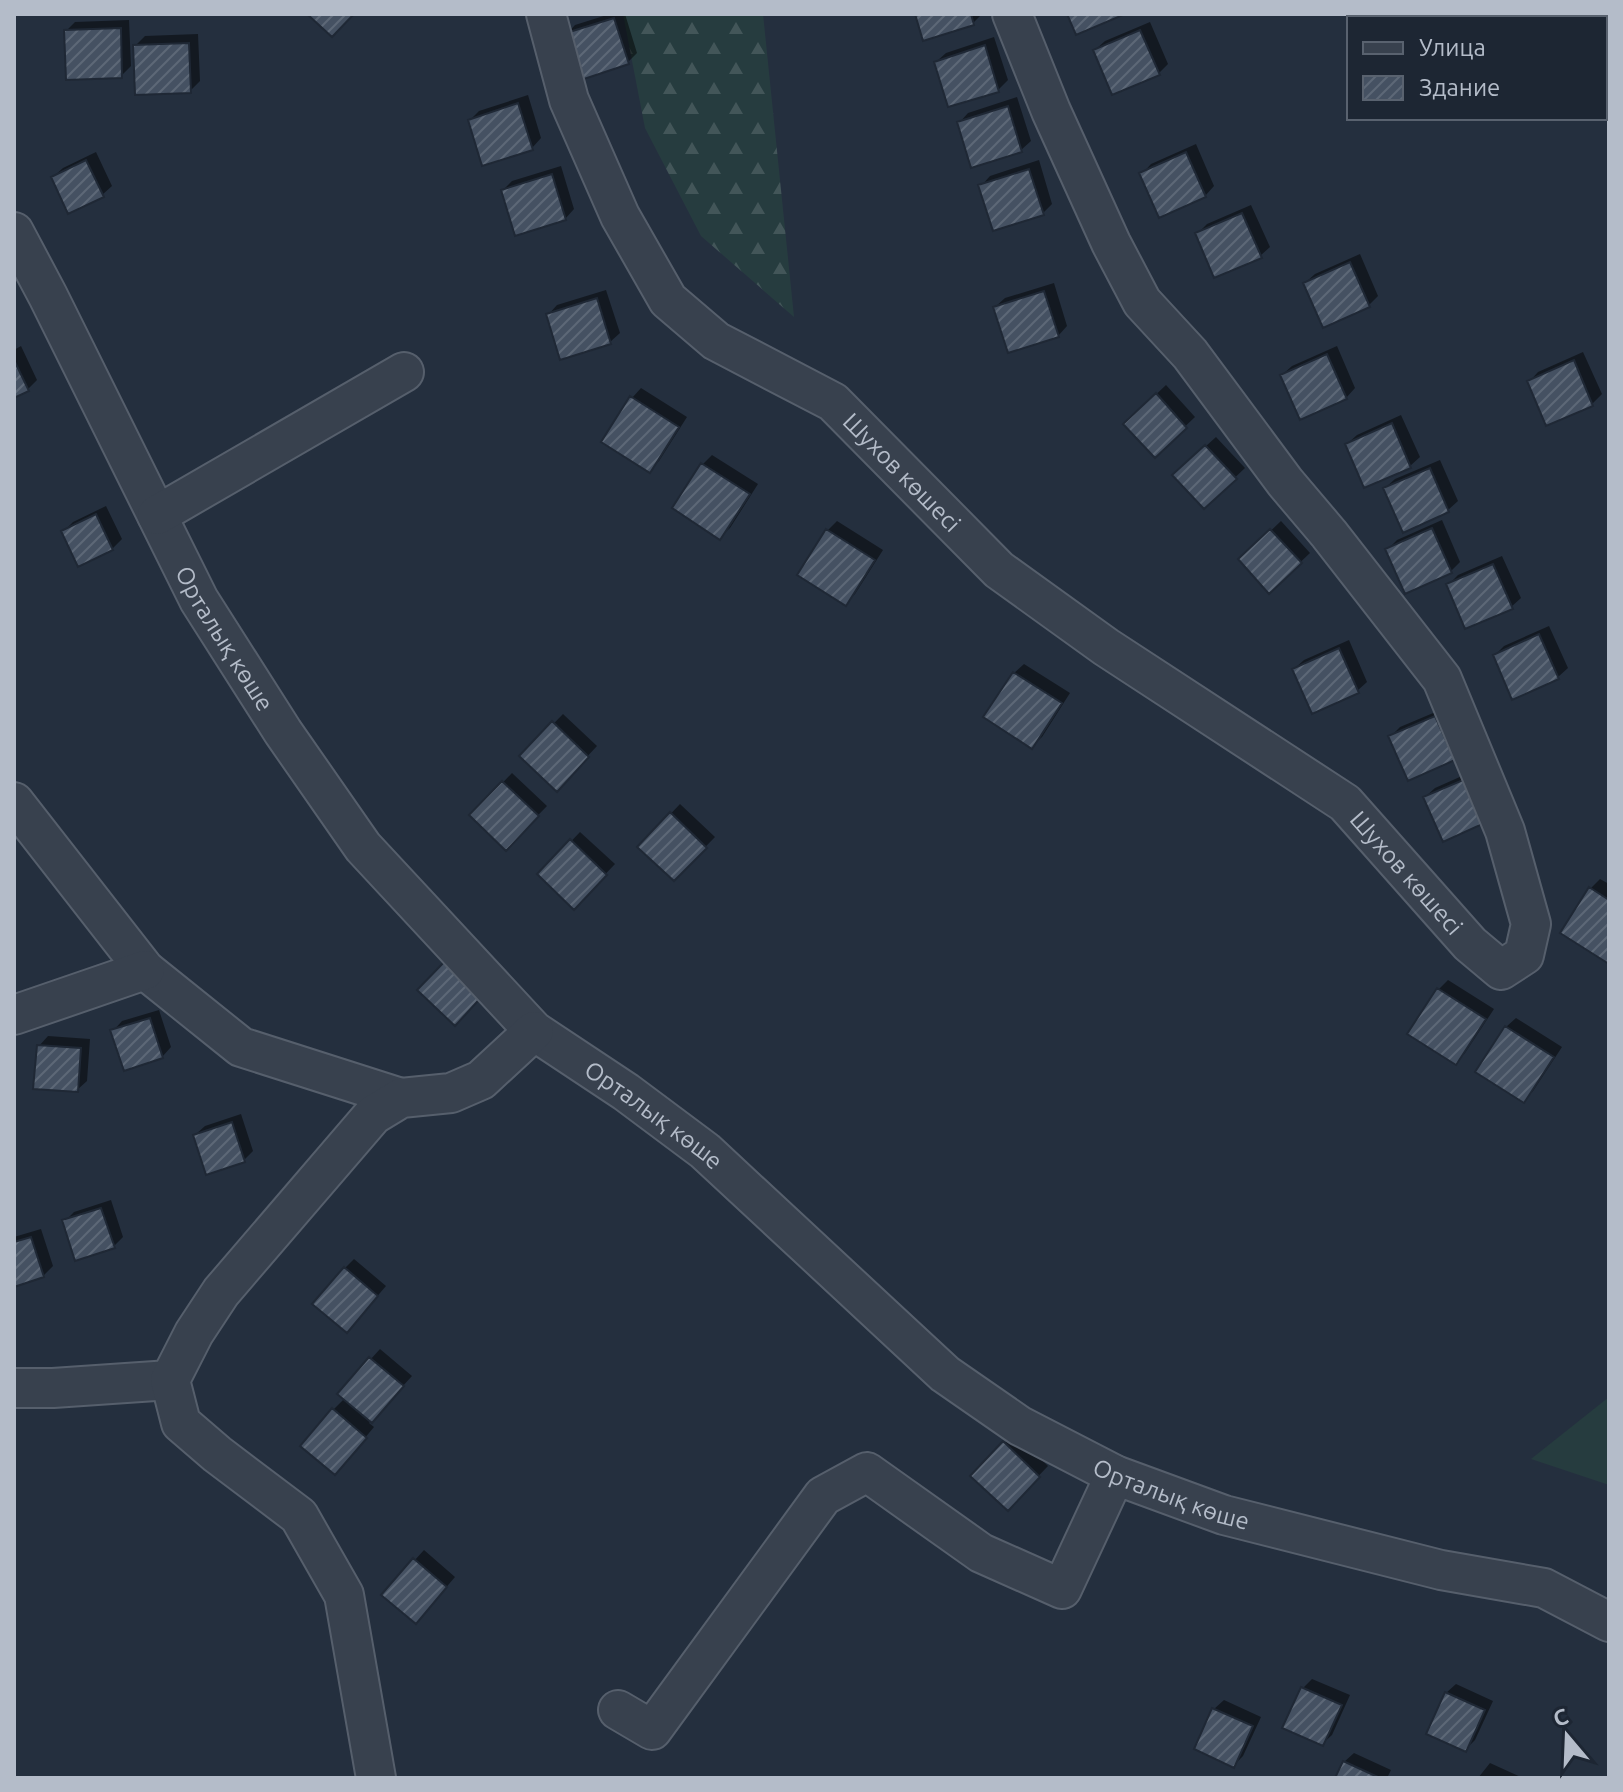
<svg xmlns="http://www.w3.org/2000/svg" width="1623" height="1792" viewBox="0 0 1623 1792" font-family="Ubuntu,sans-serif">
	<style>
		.forest { fill: url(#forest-firs) }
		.garden { fill: #263c3f }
		.shadow { fill: #0007 }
		.building { fill: url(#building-hatch); stroke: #1f2835; stroke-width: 2 }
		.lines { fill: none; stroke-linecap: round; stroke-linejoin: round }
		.minor-casing { stroke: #565f6c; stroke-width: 42 }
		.minor { stroke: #38414e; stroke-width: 38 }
		.labels { text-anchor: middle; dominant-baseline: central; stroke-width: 6; stroke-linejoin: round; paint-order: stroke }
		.street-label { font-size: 24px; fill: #b4bcc9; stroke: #1d2633 }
	</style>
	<defs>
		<pattern id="forest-firs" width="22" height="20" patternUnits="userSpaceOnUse" patternTransform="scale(2)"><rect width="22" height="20" fill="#263c3f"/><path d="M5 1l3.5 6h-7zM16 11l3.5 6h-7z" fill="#435659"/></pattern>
		<pattern id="building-hatch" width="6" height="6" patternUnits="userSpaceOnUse" patternTransform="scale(2)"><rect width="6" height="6" fill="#455162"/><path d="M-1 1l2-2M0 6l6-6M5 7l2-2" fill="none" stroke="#5d6877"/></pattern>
	</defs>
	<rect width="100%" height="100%" fill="#242f3e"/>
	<!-- forest -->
	<path class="forest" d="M623,14H763L794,317L701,236L645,128Z"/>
	<!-- garden -->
	<path class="garden" d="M1609,1397V1485L1531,1459Z"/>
	<!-- shadow -->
	<path class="shadow" d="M610,14H625L637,53L628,62L566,35L575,25Z
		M917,14H982L973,23Z
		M129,20L131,66L121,76L66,31L75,22Z
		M1150,22L1168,64L1159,73L1095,50L1105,41Z
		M198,34L200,81L190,91L135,46L145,36Z
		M994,37L1008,80L998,90L950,105L936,62L946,53Z
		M528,95L541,138L532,148L470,120L479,111Z
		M1017,97L1031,141L1021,150L959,123L968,113Z
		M1196,144L1214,186L1205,196L1142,174L1151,164Z
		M96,152L112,186L102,195L53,177L63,168Z
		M1039,160L1052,204L1043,213L981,186L990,176Z
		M561,166L574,209L565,219L503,190L512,181Z
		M1251,205L1270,247L1260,256L1197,234L1207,224Z
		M1360,254L1378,296L1368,306L1305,283L1315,274Z
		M1054,283L1067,326L1058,336L995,307L1005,298Z
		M606,290L620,333L610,342L548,315L557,305Z
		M21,346L37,380L28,389L14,396V350Z
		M1337,346L1355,388L1346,398L1282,375L1292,366Z
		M1583,352L1602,394L1592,404L1547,423L1529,382L1538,372Z
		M1166,385L1195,417L1155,455L1125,424Z
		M641,388L687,417L659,461L649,470L632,398Z
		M1401,415L1420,457L1410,466L1347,444L1357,435Z
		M1216,437L1245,468L1205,506L1184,466Z
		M712,455L758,484L730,528L720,537L703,464Z
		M1440,460L1458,501L1448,510L1385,488L1395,479Z
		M106,506L122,539L112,549L63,532L73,522Z
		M1442,520L1460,562L1451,571L1388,549L1397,540Z
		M837,521L883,550L855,594L846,603L828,530Z
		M1281,521L1310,553L1270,591L1240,560Z
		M1502,556L1521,598L1511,607L1448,585L1458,575Z
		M1549,626L1568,668L1558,677L1495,655L1504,646Z
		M1349,640L1367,682L1357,691L1294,669L1304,660Z
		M1024,664L1070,693L1042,737L1032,746L1014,673Z
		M1445,708L1463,749L1454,758L1391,736L1400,727Z
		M563,714L597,746L557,789L522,756Z
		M1480,768L1498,810L1425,797L1435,788Z
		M512,773L547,806L506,848L472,815Z
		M680,804L715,837L674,879L640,846Z
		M580,832L615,864L574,907L540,874Z
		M1600,879L1609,884V961L1591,888Z
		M1448,980L1494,1009L1465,1053L1456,1062L1410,1033L1439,989Z
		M159,1010L171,1047L162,1057L113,1031L122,1021Z
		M1516,1018L1562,1047L1533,1091L1524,1100L1506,1027Z
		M48,1036L90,1039L87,1081L77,1090L39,1046Z
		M241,1114L253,1151L244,1160L195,1135L205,1126Z
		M111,1200L123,1237L113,1247L65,1221L74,1212Z
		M41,1229L53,1266L43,1276L14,1285V1237Z
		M354,1259L386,1286L356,1321L345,1268Z
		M380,1349L412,1376L369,1423L374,1427L344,1463L333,1410L345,1398L340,1393Z
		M1014,1433L1048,1466L1008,1508L973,1476Z
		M424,1550L455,1577L425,1612L384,1594Z
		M1312,1679L1350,1695L1332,1735L1322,1744L1303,1688Z
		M1456,1684L1493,1701L1475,1740L1466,1749L1446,1693Z
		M1224,1700L1261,1717L1243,1756L1234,1765L1214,1709Z
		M1354,1753L1391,1770L1387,1778H1337L1344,1762Z
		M1490,1763L1523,1778H1478Z"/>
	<!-- building -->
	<path class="building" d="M307,14H354L332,37Z
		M915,14H971L974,25L923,41Z
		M1067,14H1122L1123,15L1076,35Z
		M614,18L629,64L578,81L563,34Z
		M121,28L122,78L66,80L64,30Z
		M1140,30L1160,75L1112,95L1093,50Z
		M189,43L191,93L135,95L133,45Z
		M985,45L999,92L948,107L934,62Z
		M518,103L533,150L482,166L468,120Z
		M1008,106L1022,152L971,168L957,122Z
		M1186,152L1206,197L1159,218L1139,173Z
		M86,160L104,197L68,214L51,177Z
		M1029,169L1044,215L993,231L978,185Z
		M552,174L566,220L515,236L501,190Z
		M1242,213L1262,258L1214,278L1195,233Z
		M1350,262L1370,307L1323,328L1303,283Z
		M1044,291L1059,337L1008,353L993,307Z
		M597,298L611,344L560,360L546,314Z
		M1327,354L1347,399L1300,420L1280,375Z
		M14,360L29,391L14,398Z
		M1574,360L1593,406L1546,426L1527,381Z
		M1156,393L1187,428L1155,458L1123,424Z
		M630,396L679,427L650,473L601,442Z
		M1392,423L1411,468L1364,488L1345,444Z
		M1205,445L1237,479L1204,509L1172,475Z
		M701,463L750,494L720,540L672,508Z
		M1430,468L1449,512L1403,533L1383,488Z
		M96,514L113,550L78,567L61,531Z
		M1432,528L1452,573L1405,594L1385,549Z
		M826,529L875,560L846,606L797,575Z
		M1270,529L1302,563L1269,594L1238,559Z
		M1493,564L1513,609L1465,629L1446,584Z
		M1539,634L1559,679L1512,700L1493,655Z
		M1339,648L1359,693L1312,714L1292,669Z
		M1013,672L1062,703L1032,749L983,717Z
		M1435,716L1455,760L1408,781L1388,736Z
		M552,721L589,757L557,792L519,756Z
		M1470,777L1489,821L1443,842L1423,797Z
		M502,781L539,816L506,851L469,815Z
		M670,812L707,848L674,881L637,847Z
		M570,839L607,875L574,910L537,874Z
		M1589,887L1609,900V964L1560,933Z
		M450,956L487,991L455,1026L417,990Z
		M1437,988L1486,1019L1456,1065L1407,1034Z
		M150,1018L163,1058L124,1071L110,1030Z
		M1505,1026L1554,1057L1524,1103L1475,1072Z
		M37,1045L81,1048L78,1092L33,1089Z
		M232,1122L245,1162L206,1175L193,1135Z
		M101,1208L115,1248L75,1261L62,1220Z
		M31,1237L44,1277L14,1287V1242Z
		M344,1267L378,1296L347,1333L312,1304Z
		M369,1357L404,1386L372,1423L337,1394Z
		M332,1408L367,1438L335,1475L300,1446Z
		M1003,1441L1040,1477L1008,1511L970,1476Z
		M413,1558L447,1587L416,1624L381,1595Z
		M1301,1687L1342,1705L1323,1746L1282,1728Z
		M1445,1692L1485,1710L1466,1752L1426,1734Z
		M1212,1708L1253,1726L1234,1768L1194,1749Z
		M1343,1761L1380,1778H1335Z"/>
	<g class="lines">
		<!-- minor casing -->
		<g class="minor-casing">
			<g id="minor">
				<path id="s1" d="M546,14L569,100L620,216L668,300L716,341L833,402L999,570L1106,647L1345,803L1470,944L1501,970L1524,955L1531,924L1505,831L1442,679L1329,534L1285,482L1190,354L1142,302L1111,243L1051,111L1012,14"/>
				<path id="s2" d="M14,232L48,296L199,600L283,732L363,847L534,1031L626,1092L705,1151L945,1374L1020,1426L1115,1475L1224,1515L1441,1570L1544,1588L1609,1622"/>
				<path d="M157,515L404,372"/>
				<path d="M14,802L145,970L241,1047L401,1098"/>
				<path d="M14,1015L145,970"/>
				<path d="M14,1388H53L170,1380"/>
				<path d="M618,1710L652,1730L823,1496L867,1472L981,1553L1062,1589L1115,1475"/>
				<path d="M376,1778L344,1595L299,1516L217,1454L181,1423L170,1380L194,1333L221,1292L373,1115L401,1098L451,1093L481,1080L534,1031"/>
			</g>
		</g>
		<!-- minor -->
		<use href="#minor" class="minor"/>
	</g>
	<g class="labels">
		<!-- street labels -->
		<g class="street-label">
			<text stroke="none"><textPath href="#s1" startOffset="606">Шухов көшесі</textPath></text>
			<text stroke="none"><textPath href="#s2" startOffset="458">Орталық көше</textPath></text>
			<text stroke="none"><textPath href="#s1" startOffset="1254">Шухов көшесі</textPath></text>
			<text stroke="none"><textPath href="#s2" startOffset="1106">Орталық көше</textPath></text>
			<text stroke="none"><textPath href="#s2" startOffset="1754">Орталық көше</textPath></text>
		</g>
	</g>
	<!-- border -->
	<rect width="1623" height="1792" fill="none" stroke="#b4bcc9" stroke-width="32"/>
	<!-- legend -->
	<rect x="1347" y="16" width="260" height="104" fill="#1d2633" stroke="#59626f" stroke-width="2"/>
	<rect x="1363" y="42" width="40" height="12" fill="#38414e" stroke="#59626f" stroke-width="2"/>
	<text x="1419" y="56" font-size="24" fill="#b4bcc9">Улица</text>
	<rect x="1363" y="76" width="40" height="24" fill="url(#building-hatch)" stroke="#59626f" stroke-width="2"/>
	<text x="1419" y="96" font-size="24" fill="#b4bcc9">Здание</text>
	<!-- north arrow -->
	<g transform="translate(1567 1736) rotate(341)" stroke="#1d2633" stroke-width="6" paint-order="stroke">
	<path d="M0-6L14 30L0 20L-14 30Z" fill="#b4bcc9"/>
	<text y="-12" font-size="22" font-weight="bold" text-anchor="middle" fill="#b4bcc9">С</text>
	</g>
</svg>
